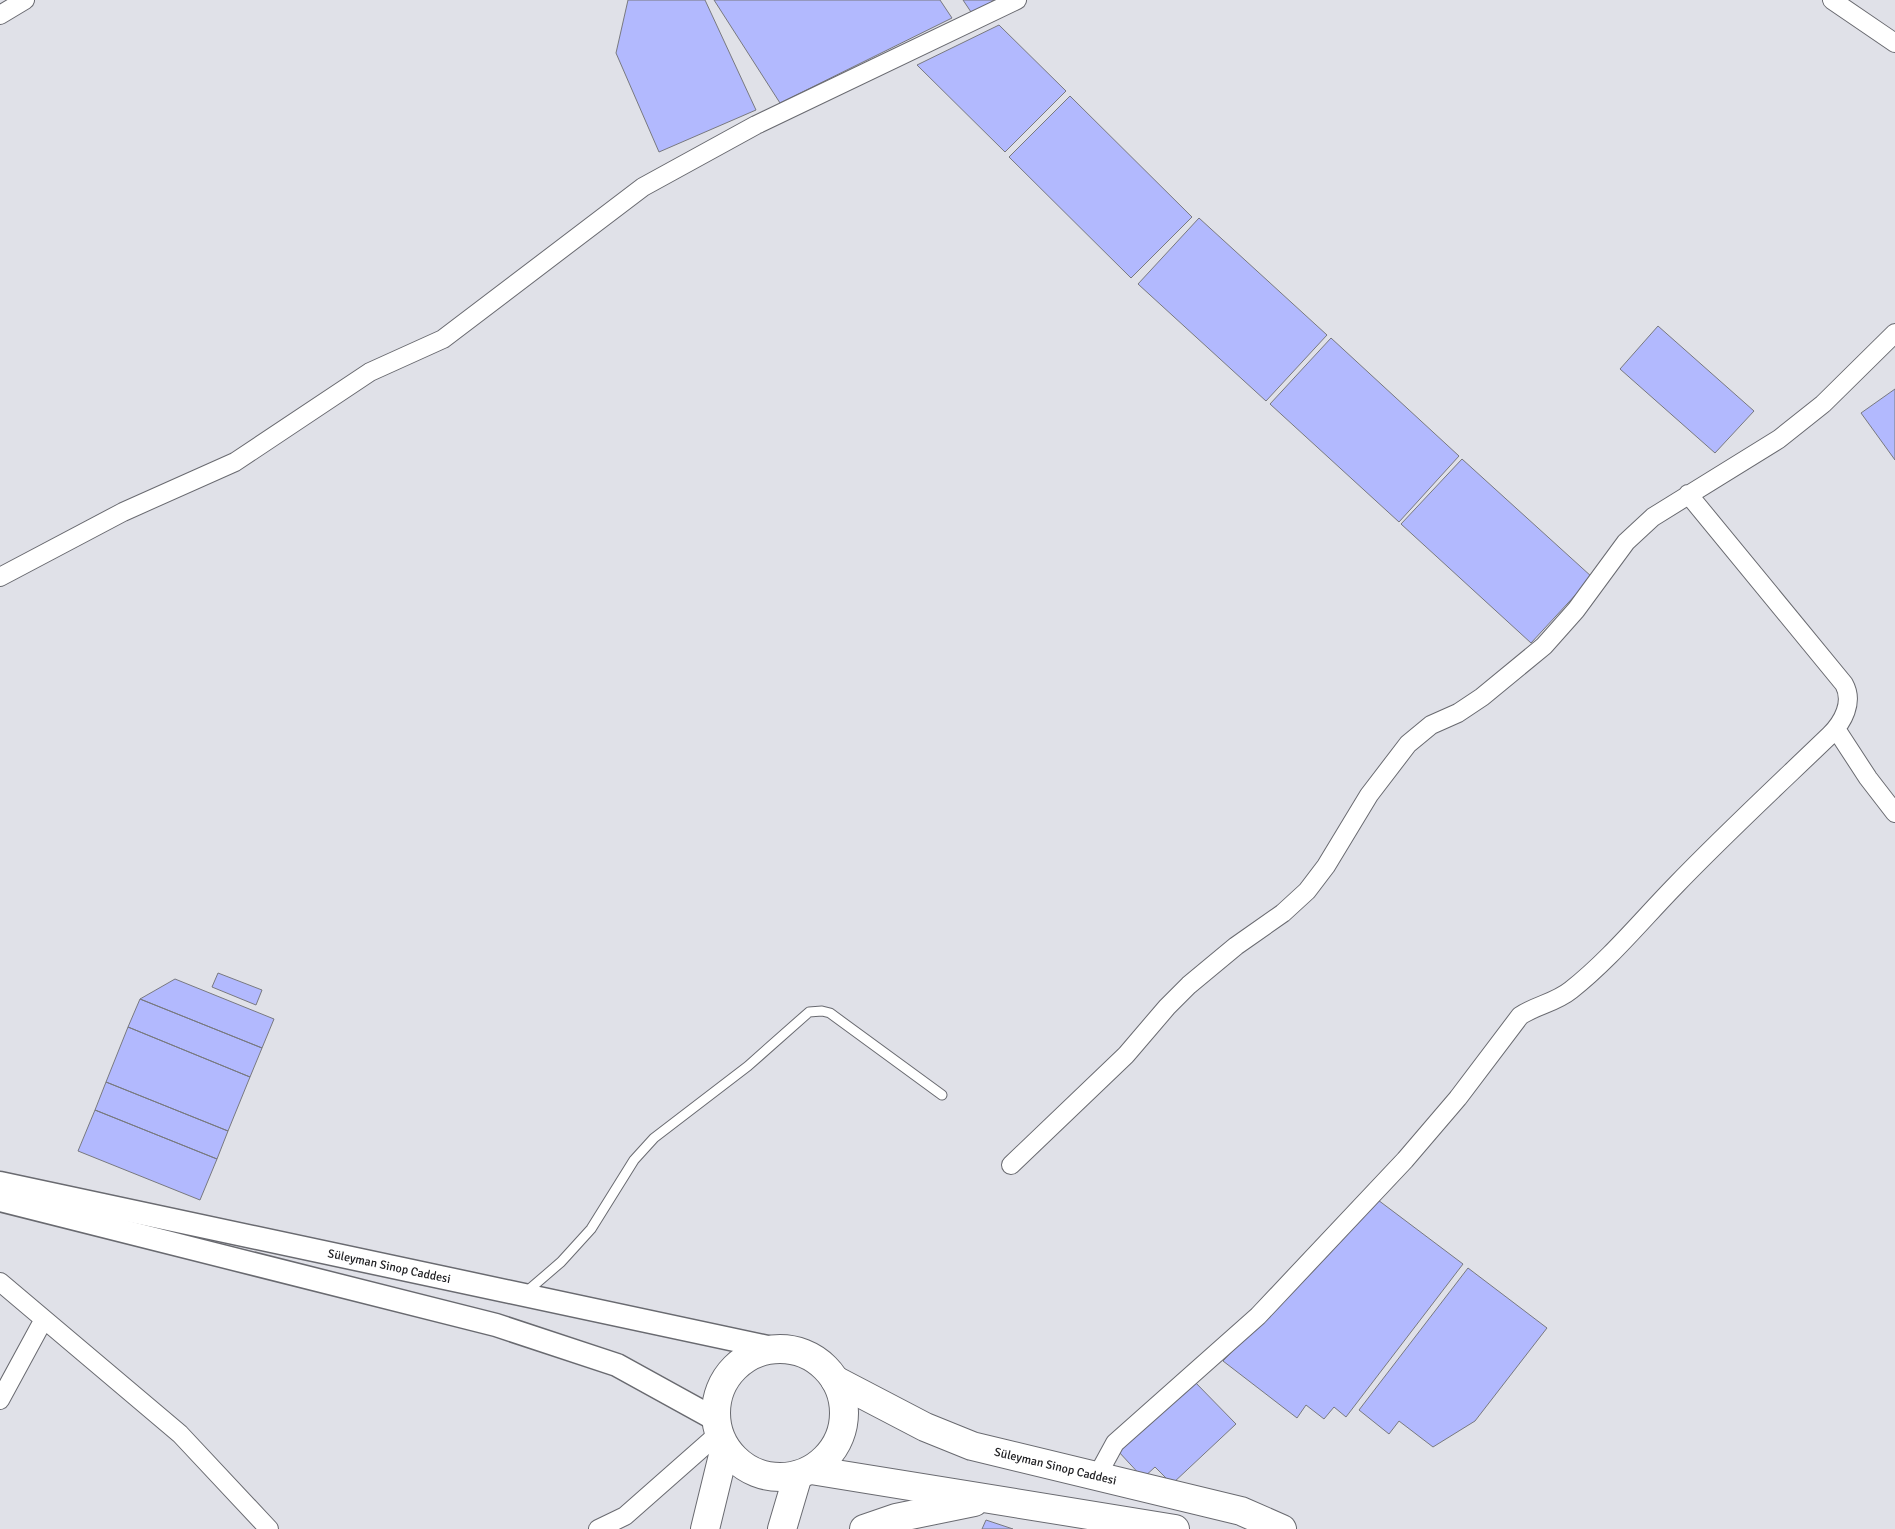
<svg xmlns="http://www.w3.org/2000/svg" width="1895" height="1529" viewBox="0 0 1895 1529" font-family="Signika,sans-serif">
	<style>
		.building { fill: #b2b9fe; stroke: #78797f }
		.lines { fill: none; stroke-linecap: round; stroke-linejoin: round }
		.service-casing { stroke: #696a70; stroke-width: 11 }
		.minor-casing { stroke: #696a70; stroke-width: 20 }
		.tertiary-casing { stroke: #696a70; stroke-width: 25 }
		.primary-casing { stroke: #696a70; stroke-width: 30 }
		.service { stroke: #fff; stroke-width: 9 }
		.minor { stroke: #fff; stroke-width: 18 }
		.tertiary { stroke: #fff; stroke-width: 22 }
		.primary { stroke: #fff; stroke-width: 28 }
		.labels { text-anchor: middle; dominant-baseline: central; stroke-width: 4; stroke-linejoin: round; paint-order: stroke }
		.street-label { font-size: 12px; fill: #202023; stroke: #fff }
	</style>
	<rect width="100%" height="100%" fill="#e0e1e8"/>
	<!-- building -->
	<path class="building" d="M628,0H705L756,110L659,152L616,53Z
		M714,0H940L952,18L780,103Z
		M963,0H994L973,15Z
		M999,25L1066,91L1005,152L917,65Z
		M1070,96L1192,217L1131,278L1009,157Z
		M1199,218L1327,335L1266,401L1138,284Z
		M1658,326L1754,411L1715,453L1620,369Z
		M1331,338L1459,456L1399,522L1270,404Z
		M1895,389V460L1861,413Z
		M1462,459L1592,577L1531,643L1401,524Z
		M218,973L262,990L256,1005L212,987Z
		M175,979L274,1019L262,1048L140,999Z
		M140,999L262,1048L250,1077L128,1027Z
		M128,1027L250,1077L228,1131L106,1082Z
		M106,1082L228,1131L217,1159L95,1110Z
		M95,1110L217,1159L200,1200L78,1151Z
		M1378,1200L1463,1264L1346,1417L1334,1407L1324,1419L1306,1405L1297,1418L1223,1361Z
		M1468,1268L1547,1328L1475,1421L1433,1447L1399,1421L1389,1434L1359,1410Z
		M1193,1380L1236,1424L1172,1484L1155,1467L1143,1478L1118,1451Z
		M986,1520L1013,1529H982Z"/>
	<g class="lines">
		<!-- service casing -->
		<g class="service-casing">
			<path id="service" d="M525,1293L561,1262L591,1229L634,1160L654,1138L748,1066L809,1012L822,1011L830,1013L942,1095"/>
		</g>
		<!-- minor casing -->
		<g class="minor-casing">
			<path id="minor" d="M1832,0L1895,43
				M0,15L25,0
				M0,577L123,512L235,462L370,372L443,339L643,187L756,125L1017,0
				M1836,729L1868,778L1895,813
				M1011,1165L1126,1055L1167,1007L1189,985L1236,946L1283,913L1307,891L1326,866L1369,795L1408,744L1431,725L1458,713L1482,697L1544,646L1576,610L1626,542L1653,517L1779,439L1823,404L1895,333
				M0,1282L180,1434L269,1529
				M0,1400L44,1319
				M1097,1476L1115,1443L1258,1316L1405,1160L1458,1098L1520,1016C1536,1005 1555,1003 1571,990C1609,960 1641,921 1675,886C1725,834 1778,785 1830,735C1843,722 1854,702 1844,684L1688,494
				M598,1529L625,1516L718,1434"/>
		</g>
		<!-- tertiary casing -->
		<g class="tertiary-casing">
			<g id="tertiary">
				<path id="s1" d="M0,1183L777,1349"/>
				<path d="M0,1200L496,1325L617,1365L715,1419"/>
			</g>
		</g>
		<!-- primary casing -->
		<g class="primary-casing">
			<g id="primary">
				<circle cx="780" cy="1413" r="64"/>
				<path id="s2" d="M835,1380L925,1427L972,1446L1241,1511L1282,1529"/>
				<path d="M811,1470L1175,1529"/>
				<path d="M705,1529L725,1447"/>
				<path d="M782,1529L798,1475"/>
				<path d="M864,1529L896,1518L974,1502"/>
			</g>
		</g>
		<!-- service -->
		<use href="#service" class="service"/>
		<!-- minor -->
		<use href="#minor" class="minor"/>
		<!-- tertiary -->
		<use href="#tertiary" class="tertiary"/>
		<!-- primary -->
		<use href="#primary" class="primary"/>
	</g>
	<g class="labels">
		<!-- street labels -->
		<g class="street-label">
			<text stroke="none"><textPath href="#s1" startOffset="398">Süleyman Sinop Caddesi</textPath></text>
			<text stroke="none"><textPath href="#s2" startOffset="238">Süleyman Sinop Caddesi</textPath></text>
		</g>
	</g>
</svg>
